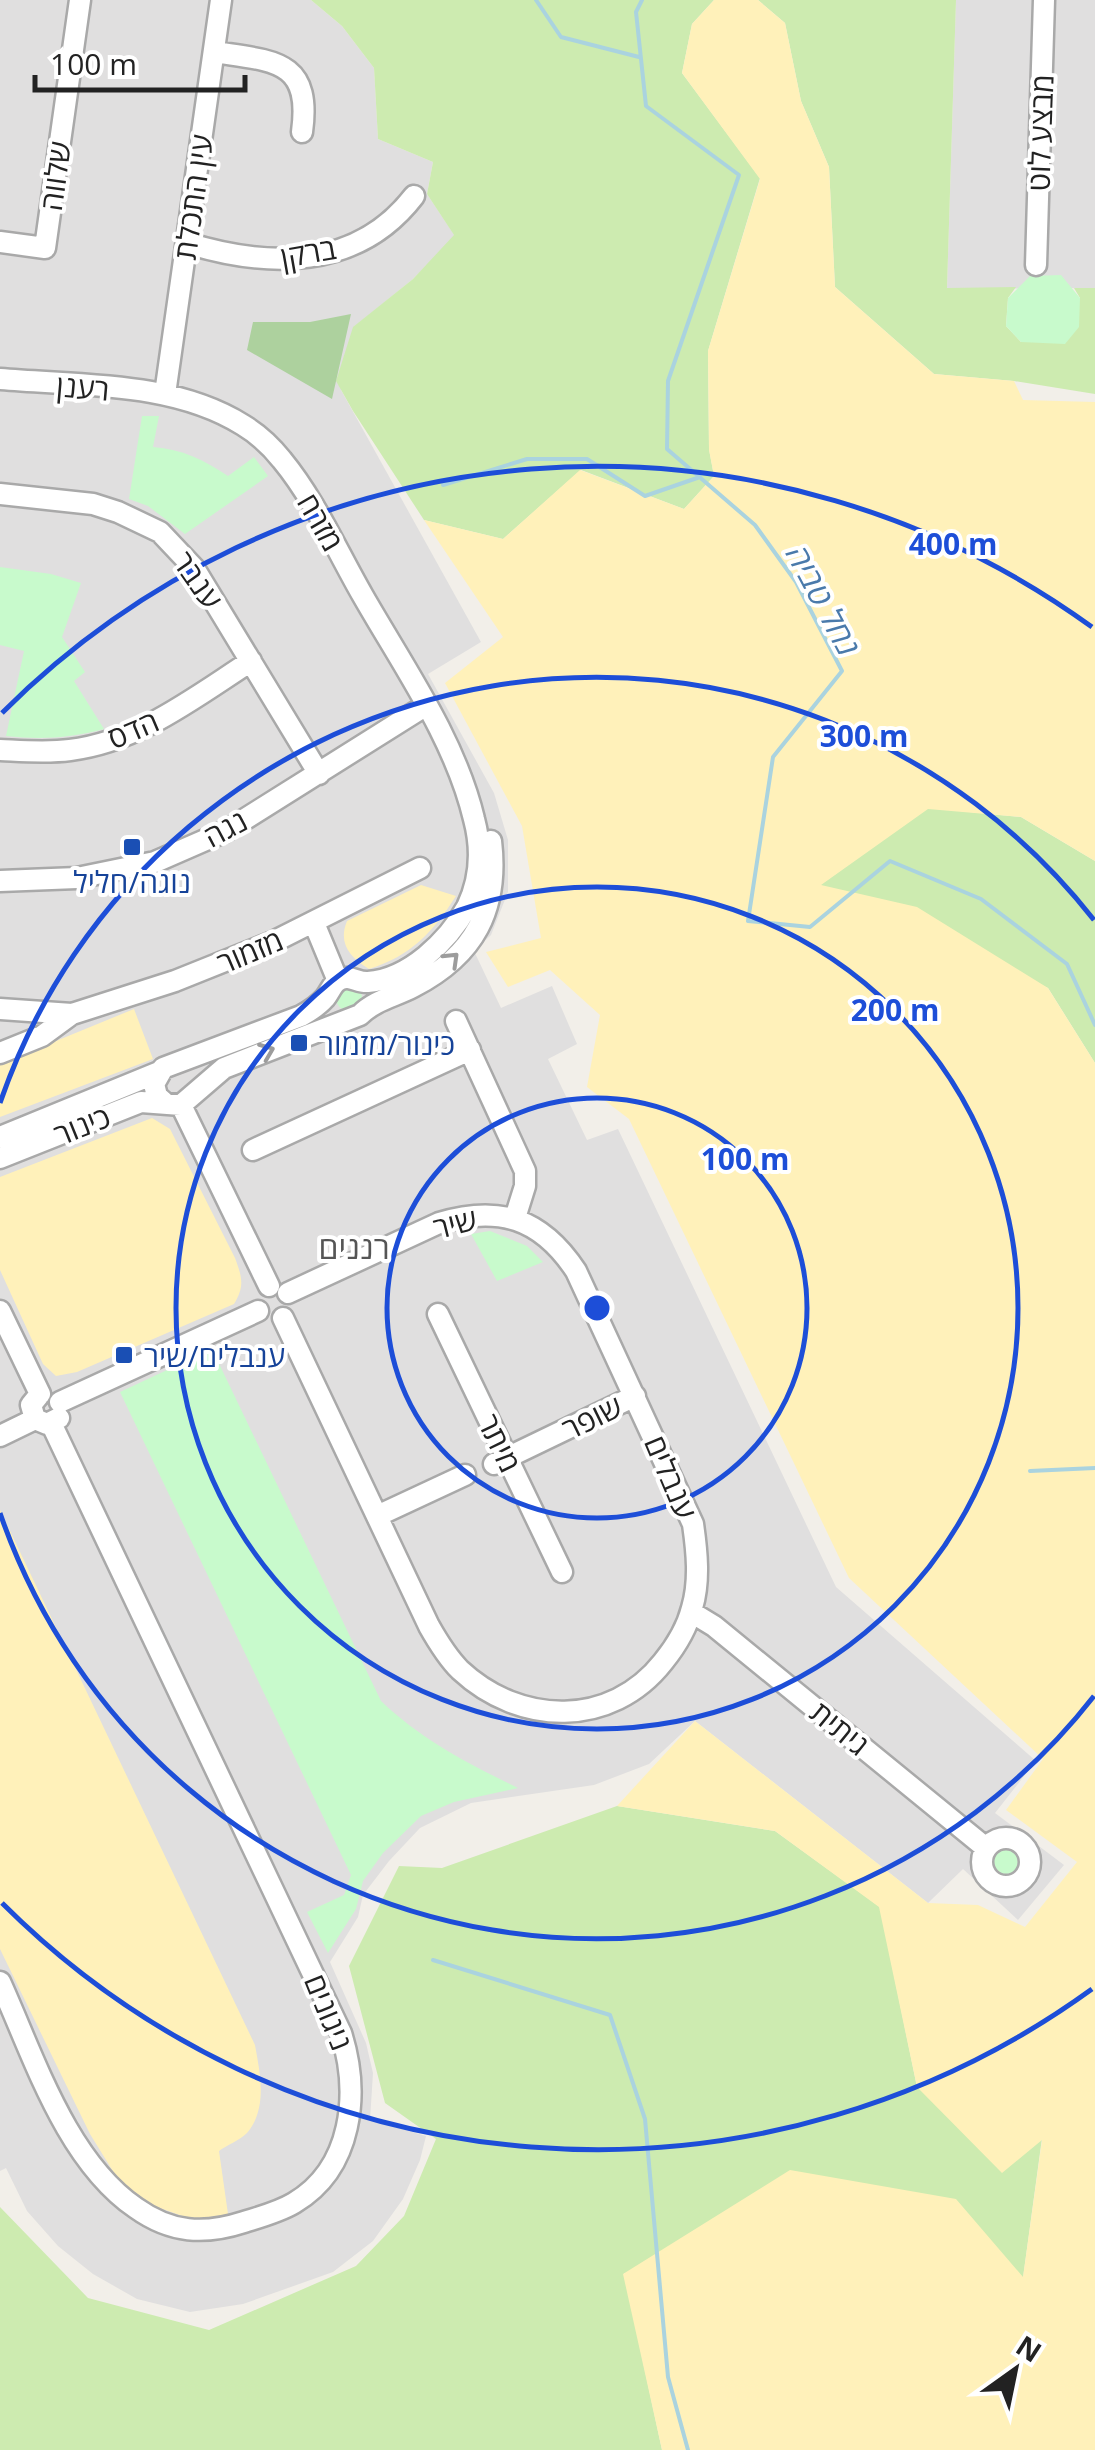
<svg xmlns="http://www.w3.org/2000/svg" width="1095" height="2450" viewBox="0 0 1095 2450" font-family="'Open Sans','Noto Sans Hebrew',sans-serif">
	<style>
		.residential { fill: #e0dfdf }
		.grass { fill: #cdebb0 }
		.forest { fill: #add19e }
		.sand { fill: #fff1ba }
		.park { fill: #c8facc }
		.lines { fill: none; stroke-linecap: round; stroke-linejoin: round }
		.stream { stroke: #aad3df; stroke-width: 4 }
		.minor-casing { stroke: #a9a9a9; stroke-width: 25 }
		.minor { stroke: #fff; stroke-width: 20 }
		.oneway { stroke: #9c9c9c }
		.ring { fill: none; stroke: #1d4ed8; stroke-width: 5 }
		.transit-dot { fill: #1a4fb4; stroke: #fff; stroke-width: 4 }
		.labels { text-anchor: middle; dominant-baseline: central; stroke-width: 8; stroke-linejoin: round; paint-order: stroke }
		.street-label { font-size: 30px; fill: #222; stroke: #fff }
		.transit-label { font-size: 30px; fill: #164399; stroke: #fff; text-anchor: start }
		.water-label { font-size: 32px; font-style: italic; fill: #4a7aab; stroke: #fff }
		.neighbourhood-label { font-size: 32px; fill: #555; stroke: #fff }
		.centre { fill: #1d4ed8; stroke: #fff; stroke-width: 5 }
		.ring-label { font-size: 30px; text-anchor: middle; font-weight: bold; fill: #1d4ed8; stroke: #fff; stroke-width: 8; stroke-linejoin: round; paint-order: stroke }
	</style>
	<rect width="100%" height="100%" fill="#f2efe9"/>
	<!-- residential -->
	<path class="residential" d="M0,0H311L342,26L374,68L378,139L433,162L427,194L455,236L413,279L354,327L341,390L481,642L428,674L494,793L508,840V892L491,935L474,951L501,1008L552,986L577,1044L548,1059L587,1140L618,1129L836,1587L1036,1761L995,1813L1064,1865L1018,1920L963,1869L928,1903L695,1721L649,1764L594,1785L471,1803L420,1828L389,1861L363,1895L358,1917L330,1962L366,2043L373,2073L370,2120L426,2136L420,2160L403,2199L373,2241L333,2272L243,2304L190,2312L137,2299L93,2274L58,2246L27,2211L6,2168L0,2171Z
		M956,0H1095V288L947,289Z"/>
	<!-- grass -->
	<path class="grass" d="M311,0H714L692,24L682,73L760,178L708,351L709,449L714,476L684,509L581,470L503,539L424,520L353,411L336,381L353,327L413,279L454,235L427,194L433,162L378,139L374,68L342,26Z
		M758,0H956L947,288L1016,287L1008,298L1006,326L1021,342L1080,298L1074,288H1095V394L1014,381L934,374L835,287L829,167L801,101L785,23Z
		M928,808L1021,817L1095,861V1063L1048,988L820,885Z
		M617,1806L775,1831L880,1907L917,2087L1042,2138L1023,2278L624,2273L662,2450H0V2207L88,2298L209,2330L356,2266L404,2216L436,2139L385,2103L349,1966L399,1866L442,1868Z"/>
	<!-- forest -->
	<path class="forest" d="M351,314L332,399L247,350L253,322H310Z"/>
	<!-- sand -->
	<path class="sand" d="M714,0H758L785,23L801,101L829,167L835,287L934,374L1014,381L1023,400L1095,402V861L1021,817L928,809L821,885L917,907L1048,988L1095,1063V2450H662L623,2274L790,2170L956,2199L1023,2277L1042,2140L1002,2173L917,2087L879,1907L775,1831L617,1806L695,1721L928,1903L978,1905L1025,1927L1077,1862L1006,1810L1043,1759L849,1578L629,1119L587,1087L600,1015L550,970L508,987L486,952L541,938L522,826L445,683L503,637L424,520L503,539L580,470L684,509L714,476L709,450L708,351L760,179L682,73L692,24Z
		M421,885L456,896C433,932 411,956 369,969C349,957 338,943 347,921Z
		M134,1009L153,1059L0,1117V1064Z
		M152,1118L170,1129L235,1258C242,1277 245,1286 234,1304L77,1372L56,1376L43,1364L0,1270V1177Z
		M0,1510L255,2045C260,2073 268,2108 247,2133C240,2140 227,2145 219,2151L228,2214L194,2220L154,2206L119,2181L90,2134L0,1949Z"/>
	<!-- park -->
	<path class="park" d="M1061,275L1080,298L1079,327L1065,344L1021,342L1006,326L1008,298L1030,276Z
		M142,416H159L153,447C182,449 204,460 228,476L254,457L268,476L185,534L148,506L129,499Z
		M0,567L51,574L81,583L62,637L85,672L74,681L104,729C70,738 41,740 6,736L24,651L0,645Z
		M336 998a13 13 0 1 1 26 0a13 13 0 1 1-26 0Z
		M490,1231L527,1246L543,1262L497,1281L471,1234Z
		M212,1349L381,1701C422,1740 467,1763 518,1788L454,1802L421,1816L383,1853L363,1881L356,1909L328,1953L307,1912L344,1895L351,1875L120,1392Z
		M994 1862a12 12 0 1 1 24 0a12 12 0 1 1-24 0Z"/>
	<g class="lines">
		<!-- stream -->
		<path class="stream" d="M536,0L561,37L639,57
			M642,0L636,12L646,106L739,175L668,381L667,449L755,525L796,582L842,671L773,757L748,921L810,927L890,861L981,899L1067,964L1095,1025
			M443,485L527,459H587L645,496L700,477
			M1030,1471L1095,1468
			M433,1960L610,2015L645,2119L668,2377L688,2450"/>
		<!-- minor casing -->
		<g class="minor-casing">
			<path id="minor" d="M214,52C273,61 312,59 302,132
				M0,242L45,248L80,0
				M187,243C268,268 357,270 414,196
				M1036,265L1044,0
				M0,379C79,386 173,381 243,425C258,434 271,446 282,460C315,500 337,551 363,596C403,666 455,739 474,819C482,849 481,878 467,907C448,941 409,979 368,982C357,983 350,974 339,980C332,984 330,992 325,998C318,1006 310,1011 301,1016L163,1068L154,1084L157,1096L166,1104
				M165,394L221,0
				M0,494L93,504L118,512L160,532L194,568L319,774
				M0,750C23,751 47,753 70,750C138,742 195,697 251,661
				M0,881L77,878L155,862L226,831L425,706
				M314,923L338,981
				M0,1009L72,1014
				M456,1021L525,1171V1186L515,1218
				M0,1053L42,1036L72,1014L175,981L275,941L420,868
				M181,1105L269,1286
				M0,1137L159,1072
				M253,1150L470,1050
				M0,1158L141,1102L181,1105L224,1068L360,1015C375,1000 394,997 413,987C475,955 499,909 491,841
				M0,1311L40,1394
				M438,1314L562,1572
				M283,1318L429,1626C438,1642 447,1657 460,1670C520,1726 611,1728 663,1662C676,1646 687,1628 692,1608C700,1581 697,1552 693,1524L576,1271C541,1218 499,1205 439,1223L288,1293
				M40,1394L31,1405L35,1419L47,1424L59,1418
				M60,1402L258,1311
				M0,1436L35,1419
				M494,1464L635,1396
				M377,1516L465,1475
				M691,1612L714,1626L986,1848
				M982 1862a24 24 0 1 1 48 0a24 24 0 1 1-48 0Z
				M0,1982C34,2057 66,2160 136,2208C171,2233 204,2235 244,2222C260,2217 279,2212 294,2203C353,2168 360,2093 341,2033L51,1423"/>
		</g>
		<!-- minor -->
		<use href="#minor" class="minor"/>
	</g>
	<!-- one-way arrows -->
	<defs><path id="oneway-chevron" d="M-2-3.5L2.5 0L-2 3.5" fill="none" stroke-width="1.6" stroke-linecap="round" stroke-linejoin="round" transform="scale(2.5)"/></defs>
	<g class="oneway">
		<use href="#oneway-chevron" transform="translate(452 959) rotate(-44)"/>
		<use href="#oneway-chevron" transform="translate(267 1051) rotate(-22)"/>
	</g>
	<!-- distance rings -->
	<g class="ring">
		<circle cx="597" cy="1308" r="210"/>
		<circle cx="597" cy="1308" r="421"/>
		<path d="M1094 1696A631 631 0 0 1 0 1513M0 1103A631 631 0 0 1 1094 920"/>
		<path d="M1092 1989A842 842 0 0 1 2 1903M2 713A842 842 0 0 1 1092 627"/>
	</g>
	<!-- markers -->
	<g class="transit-dot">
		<rect x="122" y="837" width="20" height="20" rx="5"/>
		<rect x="289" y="1033" width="20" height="20" rx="5"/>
		<rect x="114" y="1345" width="20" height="20" rx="5"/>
	</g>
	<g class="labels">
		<!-- street labels -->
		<g class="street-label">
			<text transform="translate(1040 133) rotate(-88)">מבצע לוט</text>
			<text transform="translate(55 176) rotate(-82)">שלווה</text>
			<text transform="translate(193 197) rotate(-82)">עין התכלת</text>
			<text transform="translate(308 252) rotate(-10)">ברקן</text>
			<text transform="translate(83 387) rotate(5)">רענן</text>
			<text transform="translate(321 522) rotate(60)">מזרח</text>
			<text transform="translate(198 580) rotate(55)">ענבר</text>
			<text transform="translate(133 729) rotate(-23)">הדס</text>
			<text transform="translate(225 828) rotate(-28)">נגה</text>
			<text transform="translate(250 951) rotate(-23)">מזמור</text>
			<text transform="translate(82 1125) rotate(-22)">כינור</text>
			<text transform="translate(455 1223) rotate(-14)">שיר</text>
			<text transform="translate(592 1417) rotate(-26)">שופר</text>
			<text transform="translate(500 1443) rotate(64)">מיתר</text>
			<text transform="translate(671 1477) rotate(67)">ענבלים</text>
			<text transform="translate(840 1728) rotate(39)">גיתית</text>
			<text transform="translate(329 2012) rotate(68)">ניגונים</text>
		</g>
		<!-- transit labels -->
		<g class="transit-label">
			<text x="132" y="881" text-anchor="middle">נוגה/חליל</text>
			<text x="319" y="1043">כינור/מזמור</text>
			<text x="144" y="1355">ענבלים/שיר</text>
		</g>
		<!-- water labels -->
		<g class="water-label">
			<text transform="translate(824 600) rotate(62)">נחל טביה</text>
		</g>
		<!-- neighbourhood labels -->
		<g class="neighbourhood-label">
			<text x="354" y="1246">רננים</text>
		</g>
	</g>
	<circle cx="597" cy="1308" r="15" class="centre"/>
	<g class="ring-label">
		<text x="953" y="555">400 m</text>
		<text x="864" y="747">300 m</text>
		<text x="895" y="1021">200 m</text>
		<text x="745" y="1170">100 m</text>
	</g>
	<!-- north arrow -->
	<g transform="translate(1015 2370) rotate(33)" stroke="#ffffff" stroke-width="8" paint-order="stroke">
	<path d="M0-8L18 38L0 25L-18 38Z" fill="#222222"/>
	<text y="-15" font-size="28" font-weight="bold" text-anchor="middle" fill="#222222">N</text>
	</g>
	<!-- scale -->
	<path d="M35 75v15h210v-15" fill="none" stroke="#222222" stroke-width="5"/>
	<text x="50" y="75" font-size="30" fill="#222222" stroke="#ffffff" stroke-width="8" paint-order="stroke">100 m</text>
</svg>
